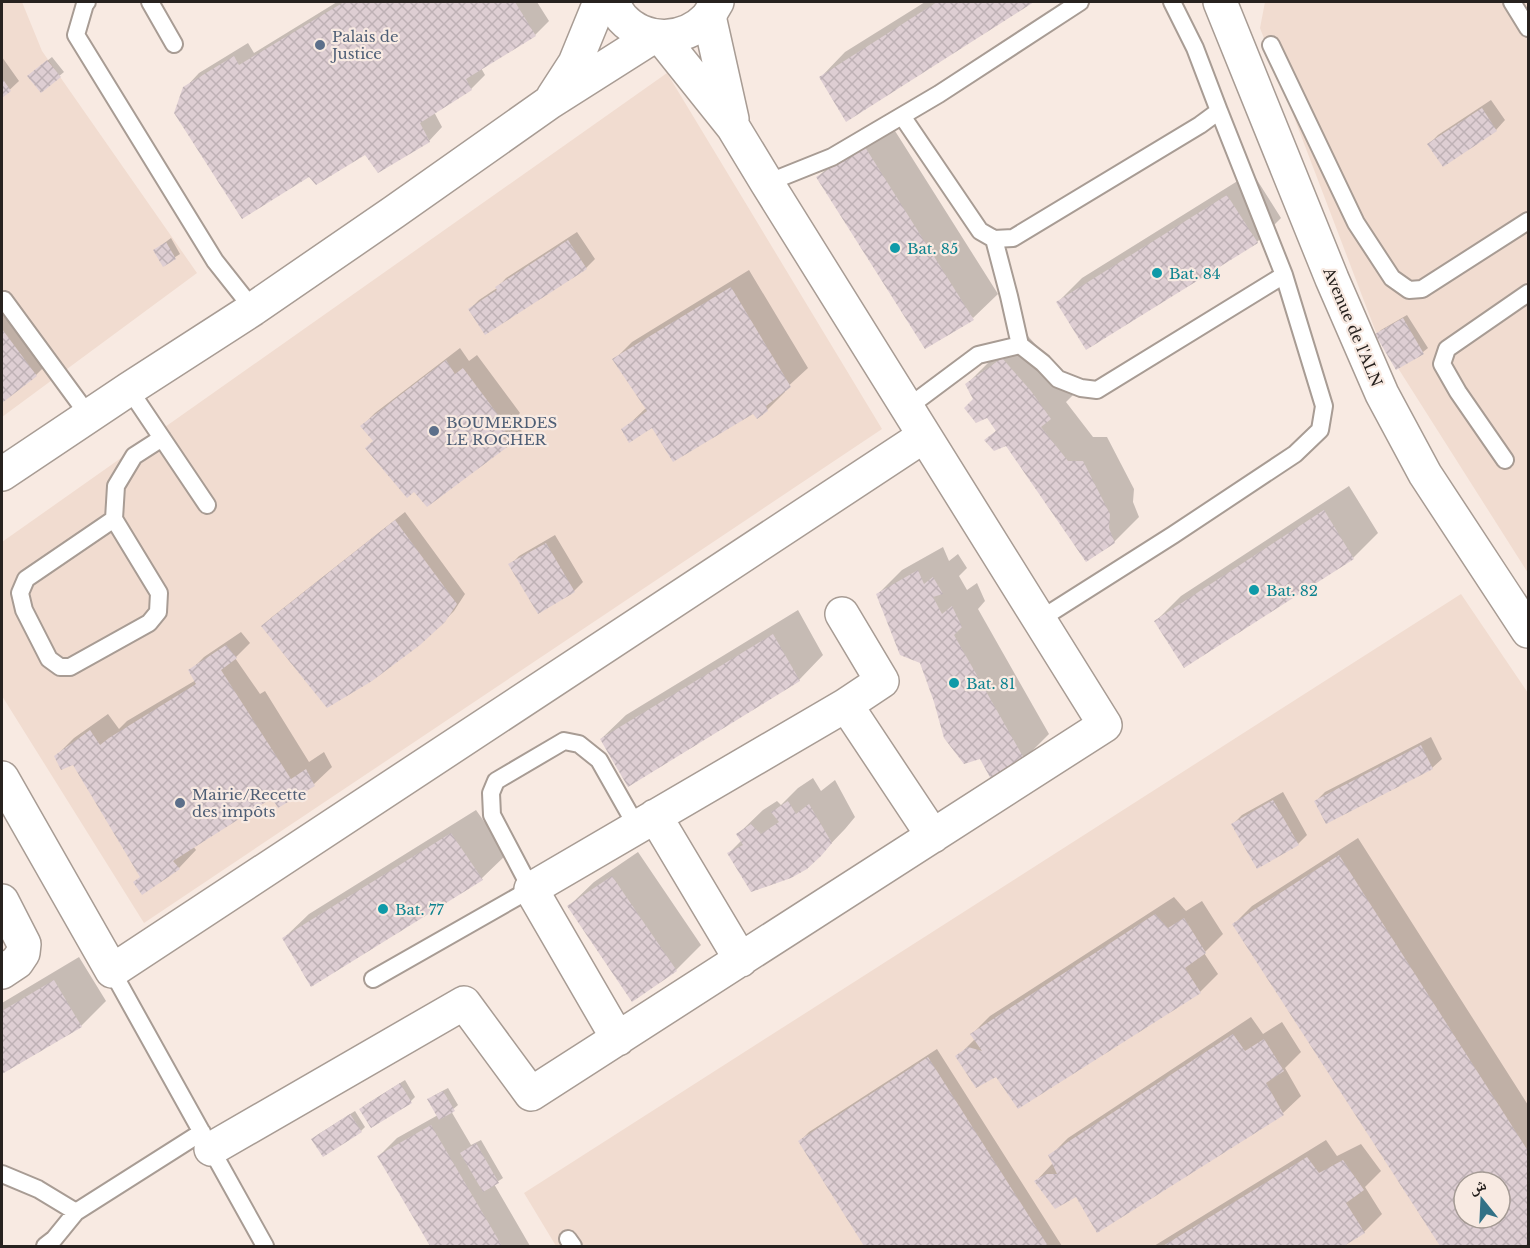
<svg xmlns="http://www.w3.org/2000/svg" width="1530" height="1248" viewBox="0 0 1530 1248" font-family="'Libre Baskerville','Noto Naskh Arabic',serif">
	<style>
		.built { fill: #f1dcd0; fill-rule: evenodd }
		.shadow { fill: #0003; fill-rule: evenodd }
		.building { fill: url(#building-cross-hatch); fill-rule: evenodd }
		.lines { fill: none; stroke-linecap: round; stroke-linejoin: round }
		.service-casing { stroke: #a89c94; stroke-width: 20 }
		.minor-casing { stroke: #a89c94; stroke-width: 36 }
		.tertiary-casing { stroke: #a89c94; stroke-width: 36 }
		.service { stroke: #fff; stroke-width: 16 }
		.minor { stroke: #fff; stroke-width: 33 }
		.tertiary { stroke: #fff; stroke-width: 33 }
		.service-dot { fill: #5c6f8a; stroke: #f8eae2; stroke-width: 2 }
		.culture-dot { fill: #0f9aa8; stroke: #f8eae2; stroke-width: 2 }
		.labels { text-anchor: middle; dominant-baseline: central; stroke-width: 4.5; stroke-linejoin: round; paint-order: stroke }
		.service-label { font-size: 15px; fill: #4e5e75; stroke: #f8eae2; text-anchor: start }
		.culture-label { font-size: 15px; fill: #0d838f; stroke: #f8eae2; text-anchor: start }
		.street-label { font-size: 15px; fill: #27221f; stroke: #f8eae2 }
	</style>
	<defs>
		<pattern id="building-cross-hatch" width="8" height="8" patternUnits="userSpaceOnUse" patternTransform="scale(1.5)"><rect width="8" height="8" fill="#deced3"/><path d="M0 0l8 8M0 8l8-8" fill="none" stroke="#beb1b5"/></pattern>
	</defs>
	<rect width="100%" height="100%" fill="#f8eae2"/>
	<!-- built -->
	<path class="built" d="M2,2H22L42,51L197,273L2,417Z
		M1265,2H1528V573L1377,335L1260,28Z
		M667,73L882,429L144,923L2,696V542Z
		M1461,594L1528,693V1246H556L524,1193ZM1464,1182H1500V1218H1464Z"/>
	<!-- shadow -->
	<path class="shadow" d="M337,2H537L549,21L535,35L481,68L485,75L471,89L434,112L442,127L429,141L366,154L310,175L185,88L199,73L248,43L254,53Z
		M925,2H1031L847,119L821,77L845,52Z
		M2,57L19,81L2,97Z
		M52,57L64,72L41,91L33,72Z
		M1491,100L1505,120L1496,130L1429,144L1438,135Z
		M890,123L998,294L973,318L818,177L842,153Z
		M1252,172L1281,218L1257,242L1058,302L1082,278Z
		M577,232L595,259L586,268L470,309L479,300L497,288L506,278Z
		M171,238L180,254L163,265L155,250Z
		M749,270L808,368L784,390L785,392L767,410L623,430L646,408L614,360L632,342Z
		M2,297L50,361L36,375L2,401Z
		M1407,315L1428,348L1423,352L1397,368L1377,335L1381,330Z
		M1027,335L1055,366L1075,393L1066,402L1093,437H1107L1134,489L1133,502L1139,517L1114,542L1006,444L986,440L997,430L975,400L967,384L992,359Z
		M460,348L469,361L477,355L520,413L513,421L522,431L509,444L375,440L362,426L375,413Z
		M1349,486L1378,533L1353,558L1156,621L1181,596Z
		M405,512L465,594L454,611L444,621L263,626L272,617Z
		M555,535L583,582L574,591L510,565L519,556Z
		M943,547L949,561L958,554L967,568L959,576L967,590L977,583L985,601L978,609L1049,734L1024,759L981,757L935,702L921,662L877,595L902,570Z
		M798,610L823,655L799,680L601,739L626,715Z
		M241,632L250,643L235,658L260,694L265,691L309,762L324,752L332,767L314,784L272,796L193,846L196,850L179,868L142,876L73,763L56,756L74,738L108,714L119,729L127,721L196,680L190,671L204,657Z
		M1431,737L1442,759L1432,768L1327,822L1316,801L1325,792Z
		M813,778L821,791L835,780L855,817L845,829L820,855L729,853L742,840L738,834L763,810L777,801L781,805L798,788Z
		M1283,792L1307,835L1298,844L1233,824L1242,815Z
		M476,810L507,854L482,878L311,985L284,938L309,914Z
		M1358,838L1528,1105V1246H1441L1234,924L1252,906ZM1464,1182H1500V1218H1464Z
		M638,852L701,945L676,970L633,1000L569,906L594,882Z
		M1174,897L1186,911L1202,901L1223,934L1204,953L1218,974L1200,992L997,1075L957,1057L975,1039L972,1034L990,1016Z
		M79,957L106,1001L81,1026L2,1073V1003Z
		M1251,1017L1263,1034L1282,1022L1301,1052L1285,1068L1301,1096L1283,1113L1036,1181L1053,1163L1050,1156L1068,1138Z
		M937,1049L1062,1246H865L800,1141L809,1132Z
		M405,1080L415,1097L411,1101L371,1126L361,1109L365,1105Z
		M448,1088L458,1105L451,1111L471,1145L481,1140L503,1178L494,1184L530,1246H432L379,1156L397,1138L438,1115L429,1100L433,1096Z
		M355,1111L365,1127L361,1131L317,1135Z
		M1326,1140L1337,1156L1361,1144L1381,1171L1365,1187L1382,1214L1364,1232L1341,1246H1154Z"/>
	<!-- building -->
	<path class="building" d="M344,2H515L536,36L466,79L472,90L420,123L430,142L378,173L365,155L316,185L309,177L242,219L174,113L183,87L234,56L239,65Z
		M937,2H1034L846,122L819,77Z
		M47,60L61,77L41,93L27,76Z
		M2,78L11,91L2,98Z
		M1482,108L1497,131L1443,167L1427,144Z
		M865,147L974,320L925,349L816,177Z
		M1227,195L1258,243L1086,350L1056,302Z
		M568,240L587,269L485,335L468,309L497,290L495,287Z
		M166,242L176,259L163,267L153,250Z
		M731,287L791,387L766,406L768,411L757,419L753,414L673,462L652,428L629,443L621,429L647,411L612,359Z
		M1403,318L1424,354L1396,370L1375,334Z
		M2,329L37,376L2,403Z
		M1002,358L1031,391L1051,419L1041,427L1068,461H1083L1110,514L1109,528L1115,543L1086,562L1006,446L994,451L984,440L996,431L987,418L976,423L964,408L973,399L965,384Z
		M446,360L455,374L463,368L508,428L500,435L510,445L427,507L414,492L407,498L365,448L373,441L360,426Z
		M1324,510L1354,559L1184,668L1154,621Z
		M395,520L457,604L445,622L420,645L372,681L327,708L261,626Z
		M546,543L575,592L538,614L508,564Z
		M918,570L924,584L933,577L943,594L933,597L942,614L952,606L962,627L954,635L1025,760L992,781L980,759L964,764L944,738L934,702L920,663L900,655L876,594Z
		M773,634L800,681L628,787L600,739Z
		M226,645L237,658L221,670L291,779L306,769L315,786L278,808L272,798L173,861L180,869L142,895L133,882L140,877L73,765L61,770L54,756L90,730L100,745L109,738L196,684L188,670Z
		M1421,745L1433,769L1326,824L1314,801Z
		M1273,800L1299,845L1257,869L1231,824Z
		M788,801L796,814L809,804L832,843L821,856L807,869L791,878L751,892L727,853L743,845L736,834L751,824L761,834L779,822L771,812Z
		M451,833L483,880L311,987L282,938Z
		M1339,855L1528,1151V1246H1440L1232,924ZM1464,1182H1500V1218H1464Z
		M612,876L677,971L632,1002L567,906Z
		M1155,914L1168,928L1184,918L1206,953L1185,968L1201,993L1018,1109L996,1077L976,1088L955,1056L968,1047L982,1051L970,1034Z
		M54,980L82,1027L2,1074V1011Z
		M1233,1034L1245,1051L1264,1039L1284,1071L1266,1083L1284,1115L1097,1233L1076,1197L1055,1209L1034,1181L1046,1174H1057L1048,1155Z
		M928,1057L1048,1246H864L798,1141Z
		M400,1083L412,1103L371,1128L359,1109Z
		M443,1091L455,1111L439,1120L427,1099Z
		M350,1114L362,1132L323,1157L311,1139Z
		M431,1125L502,1246H430L377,1156Z
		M476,1143L499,1183L483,1192L460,1153Z
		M1307,1157L1319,1173L1343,1160L1364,1190L1346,1203L1365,1233L1344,1246H1163Z"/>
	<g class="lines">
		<!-- service casing -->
		<g class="service-casing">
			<path id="service" d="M87,2L85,4L76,35L215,261L253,309
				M150,2L174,44
				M1512,2L1528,28
				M1271,45L1356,223L1392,278L1409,290L1422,289L1528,221
				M902,116L980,231L994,239L1013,238L1200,125L1219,111L1195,48L1172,2
				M767,183L832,157L939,94L1080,2
				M994,239L1009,296L1020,345
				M4,300L89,416
				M129,389L207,505
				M907,408L978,355L1020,345L1043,363L1058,379L1081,388L1097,390L1284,275
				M1505,460L1458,392L1442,364L1447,349L1528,293
				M114,519L159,593L158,612L149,623L70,667H60L49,659L24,610L20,593L26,579L114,519L116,486L134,456L162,438
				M1039,620L1173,535L1295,454L1320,430L1324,406L1284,275L1219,111
				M112,971L265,1246
				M373,979L531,889L492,815L491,793L496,781L564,741L579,744L599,760L637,827
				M2,1174L38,1189L76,1212
				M568,1239L573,1246
				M45,1246L54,1239L76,1212L202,1132"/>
		</g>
		<!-- minor casing -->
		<g class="minor-casing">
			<path id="minor" d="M1220,2L1332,279L1382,394L1425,474L1528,631
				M709,16L732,119
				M553,97L575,63L600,2
				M2,474L129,389L253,309L394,212L550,102L654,36
				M842,614L882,681L846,705L933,836
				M2,778L112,971L924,436
				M655,816L741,960
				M2,901L24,944L23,953L17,962L2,972
				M618,1039L531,889L846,705
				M211,1149L464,1003L531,1094L1105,725L767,183L733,127L661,37"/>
		</g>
		<!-- tertiary casing -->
		<g class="tertiary-casing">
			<path id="tertiary" d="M612,2C615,7 618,13 622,18C645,43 684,42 707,18C711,13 714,7 717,2"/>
		</g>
		<!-- service -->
		<use href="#service" class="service"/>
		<!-- minor -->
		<use href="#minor" class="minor"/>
		<!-- tertiary -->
		<use href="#tertiary" class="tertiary"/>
	</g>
	<!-- markers -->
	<g class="service-dot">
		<circle cx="320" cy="45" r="6"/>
		<circle cx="434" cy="431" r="6"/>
		<circle cx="180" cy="803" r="6"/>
	</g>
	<g class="culture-dot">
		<circle cx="895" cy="248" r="6"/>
		<circle cx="1157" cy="273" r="6"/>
		<circle cx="1254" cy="590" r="6"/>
		<circle cx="954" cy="683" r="6"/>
		<circle cx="383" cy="909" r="6"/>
	</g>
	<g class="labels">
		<!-- service labels -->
		<g class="service-label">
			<text x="332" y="36">Palais de<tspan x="332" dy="17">Justice</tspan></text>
			<text x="446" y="422">BOUMERDES<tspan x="446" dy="17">LE ROCHER</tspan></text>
			<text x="192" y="794">Mairie/Recette<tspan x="192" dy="17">des impôts</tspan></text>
		</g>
		<!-- culture labels -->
		<g class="culture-label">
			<text x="907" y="248">Bat. 85</text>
			<text x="1169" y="273">Bat. 84</text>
			<text x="1266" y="590">Bat. 82</text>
			<text x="966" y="683">Bat. 81</text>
			<text x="395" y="909">Bat. 77</text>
		</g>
		<!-- street labels -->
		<g class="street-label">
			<text transform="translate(1353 327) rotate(67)">Avenue de l'ALN</text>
		</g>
	</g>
	<!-- border -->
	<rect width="1530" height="1248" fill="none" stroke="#27221f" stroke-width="6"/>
	<!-- north arrow -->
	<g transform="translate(1482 1200) rotate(342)"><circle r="28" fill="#f8eae2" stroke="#a49a94" stroke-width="1.5"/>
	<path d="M0-4.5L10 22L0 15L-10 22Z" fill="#327186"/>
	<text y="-9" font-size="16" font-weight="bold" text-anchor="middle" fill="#27221f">ش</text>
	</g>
</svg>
